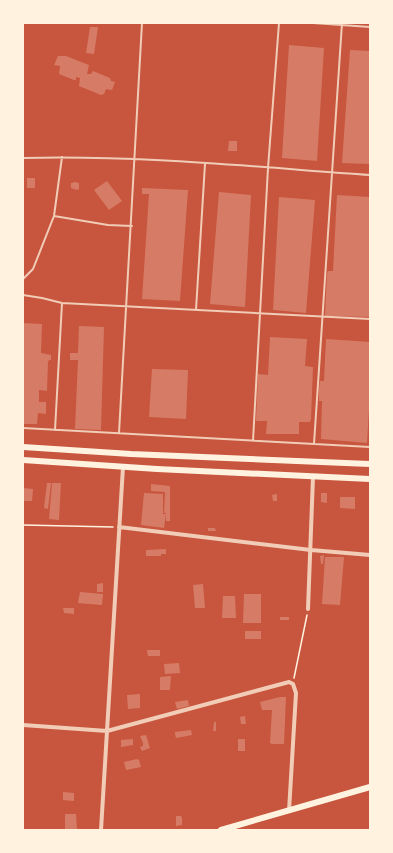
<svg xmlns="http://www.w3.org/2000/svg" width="393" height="853" viewBox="0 0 393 853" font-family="'Noto Sans',sans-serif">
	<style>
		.building { fill: #d67c66 }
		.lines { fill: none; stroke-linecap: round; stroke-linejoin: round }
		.path { stroke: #fff3e0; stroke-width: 1.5 }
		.service { stroke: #f1ccb7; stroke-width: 2 }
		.minor { stroke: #f1ccb7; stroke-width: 4 }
		.secondary { stroke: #fff3e0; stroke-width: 6 }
	</style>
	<rect width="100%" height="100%" fill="#c8553d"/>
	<!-- building -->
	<path class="building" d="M90,27H98L94,54L86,53Z
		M289,45L324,48L317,161L282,158Z
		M350,50L370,51V164L342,163Z
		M58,56H66L89,65L87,74H91L93,71L110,78L111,81L115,82L112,90L106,89L104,94L101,95L79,86L80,78L76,77V80H74L59,74L60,66L54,65Z
		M229,141H237V151H228Z
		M27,178H35V188H27Z
		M107,181L122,201L109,210L94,190Z
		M75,182L79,183V189L77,190L71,188V183Z
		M142,188L188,190L180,301L142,299L149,194H142Z
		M219,192L251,195L245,307L210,304Z
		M337,195L370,197V317L325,316L327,274L328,271H333Z
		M279,197L315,200L306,313L273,310Z
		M23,323L42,324L41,353L51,355V360H49L48,362L47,391L39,390V402H46V414L38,413L37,424H23Z
		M79,326L104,327L101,430L75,429L78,360H70V353H78Z
		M270,337L307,339L305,366L313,367L311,419L310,422H299V434H266L267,421H256L258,374L268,375Z
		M326,339L370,342V409H369L367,443L321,439L322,401H319V389L320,381H324Z
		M152,369L188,370L186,419L149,417Z
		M47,483H51L48,509L44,508Z
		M52,483H61L59,520L49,519Z
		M151,484L170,486V521H166V513H164L165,492L151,491Z
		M23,488L33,489L32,501H23Z
		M144,493L163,494V514H166L164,528L141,525Z
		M321,493H327V503L321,502Z
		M277,494V501H273L272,495Z
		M340,497H355V509L340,508Z
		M208,528H215L216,531H208Z
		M166,549V554H161V556H146V550Z
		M324,555L323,564H321L320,556Z
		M325,557H344L340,605L322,604Z
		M103,583V592H97V584Z
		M203,584L205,608H195L193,585Z
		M80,592L103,594L102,605L78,603Z
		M244,594H261V623H243Z
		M223,596H235L236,618H222Z
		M63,608H74V614L64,613Z
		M280,617H289V620H280Z
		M245,631H261V639H245Z
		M147,650H160V656H148Z
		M179,663L180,673L165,674L164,664Z
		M171,676L170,690H160V677Z
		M140,694V708L128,709L127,695Z
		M280,697H286L284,744H272L270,743L272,710H262L260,702Z
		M188,700L189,706L177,709L175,702Z
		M245,716L246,724H241L240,717Z
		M214,722H216V731H213Z
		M191,730L192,735L176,738L175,734V732Z
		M146,735L150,748L142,751L140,747L143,746V743L140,736Z
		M133,739V745L121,747V740Z
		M238,739H245V751H238Z
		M137,759L139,760L141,767L126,770L124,762Z
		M63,792L74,793V801L63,800Z
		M65,814H76L77,829L65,830Z
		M176,816H181L182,818V825L176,826Z"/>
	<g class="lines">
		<!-- path -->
		<path class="path" d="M23,525L113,527
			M294,678L307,615"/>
		<!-- service -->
		<path class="service" d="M313,23L370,27
			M23,158C139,155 255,167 370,175
			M54,216L108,225L132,226
			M23,279L33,269L54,216L62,157
			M23,295L42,298L62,303L370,319
			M196,310L205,164
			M23,428L370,447
			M55,430L62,303
			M119,433L142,23
			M253,441L268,168L279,23
			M314,444L342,23"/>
		<!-- minor -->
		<path class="minor" d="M119,527L311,550L370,555
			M308,609L313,477
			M23,725L107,731L289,682L293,684L296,693L289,811
			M101,830L123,467"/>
		<!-- secondary -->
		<path class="secondary" d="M23,447L131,454L370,464
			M23,460L157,469L370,479
			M221,830L370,787"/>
	</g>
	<!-- border -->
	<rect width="393" height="853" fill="none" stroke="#fff3e0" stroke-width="48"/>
</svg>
